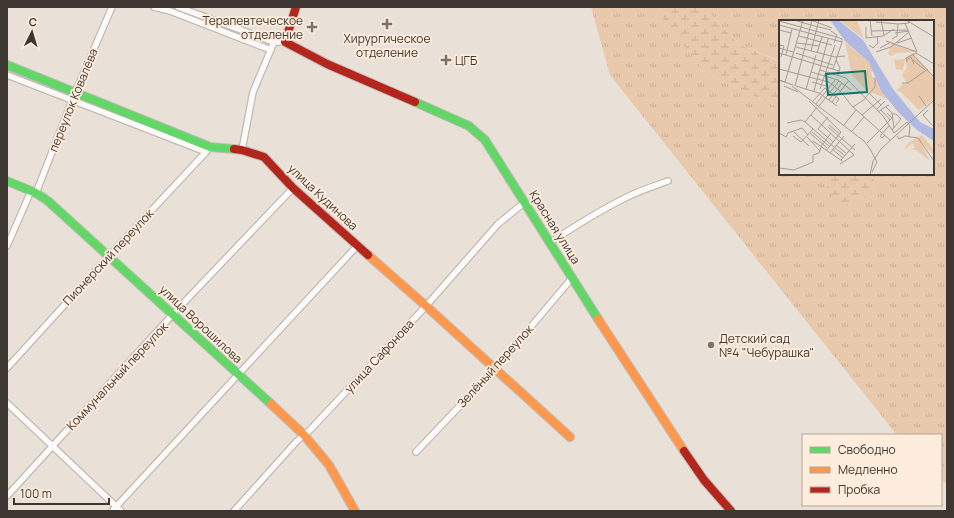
<svg xmlns="http://www.w3.org/2000/svg" width="954" height="518" viewBox="0 0 954 518" font-family="Manrope,sans-serif">
	<style>
		.grass { fill: url(#grass-tufts) }
		.wetland { fill: url(#wetland-marsh) }
		.lines { fill: none; stroke-linecap: round; stroke-linejoin: round }
		.street-casing { stroke: #c2bbb4; stroke-width: 8 }
		.fast-casing { stroke: #c2bbb4; stroke-width: 10 }
		.slow-casing { stroke: #c2bbb4; stroke-width: 10 }
		.jam-casing { stroke: #c2bbb4; stroke-width: 10 }
		.street { stroke: #fcfaf9; stroke-width: 5.5 }
		.fast { stroke: #63d668; stroke-width: 8 }
		.slow { stroke: #ff974d; stroke-width: 8 }
		.jam { stroke: #b3261e; stroke-width: 8 }
		.poi-dot { fill: #7a726b; stroke: #feecdc; stroke-width: 1.5 }
		.labels { text-anchor: middle; dominant-baseline: central; stroke-width: 3.5; stroke-linejoin: round; paint-order: stroke }
		.poi-label { font-size: 12px; fill: #3e3731; stroke: #feecdc; text-anchor: start }
		.street-label { font-size: 12px; fill: #3e3731; stroke: #feecdc }
		.inset-road { fill: none; stroke: #a59c95; stroke-width: 1 }
		.view { fill: #0f766e; fill-opacity: 0.15; stroke: #0f766e; stroke-width: 2 }
		.inset-edge { fill: none; stroke: #3e3731; stroke-width: 2 }
	</style>
	<defs>
		<pattern id="grass-tufts" width="24" height="20" patternUnits="userSpaceOnUse"><rect width="24" height="20" fill="#e9c9ac"/><path d="M3 7l-1-3M5 7V3M7 7l1-3M15 17l-1-3M17 17v-4M19 17l1-3" fill="none" stroke="#c9ad94"/></pattern>
		<pattern id="wetland-marsh" width="20" height="14" patternUnits="userSpaceOnUse"><rect width="20" height="14" fill="#e9c9ac"/><path d="M1 5h8M5 5V1M11 12h8M15 12V8" fill="none" stroke="#c9ad94"/></pattern>
	</defs>
	<rect width="100%" height="100%" fill="#e9e0d7"/>
	<!-- grass -->
	<path class="grass" d="M591,7H660L663,19L707,74L780,108V174H827L826,186L872,194L875,174H933V21H780V61L738,44L704,7H947V484L941,480V435H897L610,75Z"/>
	<!-- wetland -->
	<path class="wetland" d="M660,7H704L738,44L780,62V108L707,74L663,19Z
		M827,174H875L872,194L841,210L826,186Z"/>
	<g class="lines">
		<!-- street casing -->
		<g class="street-casing">
			<path id="street" d="M154,7L170,11L271,50
				M178,7L274,42H285
				M7,75L206,152
				M242,150L253,92L274,42
				M36,193L75,93L112,7
				M551,242C575,226 599,211 625,198C639,191 654,186 668,181
				M7,246L31,191
				M7,368L109,256L206,152L210,147
				M7,403L121,511
				M416,452L495,369L572,278
				M7,496L173,314L293,188
				M112,511L357,246
				M234,511L296,442L310,430L426,306L498,224L525,202"/>
		</g>
		<!-- fast casing -->
		<g class="fast-casing">
			<path id="fast" d="M7,65L210,147L234,149
				M415,102L469,126L485,140L598,319
				M7,181L36,193L48,201L271,404"/>
		</g>
		<!-- slow casing -->
		<g class="slow-casing">
			<path id="slow" d="M368,255L426,306L570,437
				M598,319L684,451
				M271,404L304,435L329,465L355,511"/>
		</g>
		<!-- jam casing -->
		<g class="jam-casing">
			<path id="jam" d="M296,7L285,42L327,64L415,102
				M234,149L242,150L264,157L293,188L368,255
				M684,451L704,480L731,511"/>
		</g>
		<!-- street -->
		<use href="#street" class="street"/>
		<!-- fast -->
		<use href="#fast" class="fast"/>
		<!-- slow -->
		<use href="#slow" class="slow"/>
		<!-- jam -->
		<use href="#jam" class="jam"/>
	</g>
	<!-- markers -->
	<g class="poi-dot">
		<path d="M385 18h4v4h4v4h-4v4h-4v-4h-4v-4h4z"/>
		<path d="M310 21h4v4h4v4h-4v4h-4v-4h-4v-4h4z"/>
		<path d="M444 54h4v4h4v4h-4v4h-4v-4h-4v-4h4z"/>
		<circle cx="711" cy="345" r="4"/>
	</g>
	<g class="labels">
		<!-- poi labels -->
		<g class="poi-label">
			<text x="303" y="20" text-anchor="end">Терапевтеческое<tspan x="303" dy="14">отделение</tspan></text>
			<text x="387" y="38" text-anchor="middle">Хирургическое<tspan x="387" dy="14">отделение</tspan></text>
			<text x="455" y="60">ЦГБ</text>
			<text x="719" y="338">Детский сад<tspan x="719" dy="14">№4 "Чебурашка"</tspan></text>
		</g>
		<!-- street labels -->
		<g class="street-label">
			<text transform="translate(73 100) rotate(-68)">переулок Ковалёва</text>
			<text transform="translate(323 197) rotate(43)">улица Кудинова</text>
			<text transform="translate(555 227) rotate(58)">Красная улица</text>
			<text transform="translate(108 257) rotate(-47)">Пионерский переулок</text>
			<text transform="translate(201 324) rotate(43)">улица Ворошилова</text>
			<text transform="translate(379 356) rotate(-47)">улица Сафонова</text>
			<text transform="translate(495 366) rotate(-48)">Зелёный переулок</text>
			<text transform="translate(117 376) rotate(-47)">Коммунальный переулок</text>
		</g>
	</g>
	<!-- overview -->
	<g transform="translate(779 20)">
		<rect width="155" height="155" fill="#e9e0d7"/>
		<path d="M60,0H78L86,22L84,18ZM66,22L89,41L94,50L92,52L93,57H96L102,71L111,80L87,70L73,55ZM113,22L129,30H136L137,32L118,33L112,36L109,34ZM126,39L124,50L117,49L115,40Z" fill="#e9c9ac"/>
		<path d="M143,115L155,130L154,134L141,121L151,141L137,130H130L136,128L134,123L125,130L129,123Z" fill="#e9c9ac"/>
		<path d="M134,33L155,57V79L140,90L122,72L117,71L124,64H128L123,54L128,48L126,38Z" fill="#e9c9ac"/>
		<path d="M51,0H59L84,20L114,69L141,102L155,109V121L138,110L120,93L102,71L90,42L66,21Z" fill="#afb9e2"/>
		<path class="inset-road" d="M15,0L32,5M32,0L53,8M91,0L93,16M102,0L105,15M127,0L155,17M0,1L58,17L63,19V22M97,2L119,4L130,3L131,0M126,3L138,32M0,5L63,22M32,5L52,10M87,7V18L104,16L115,9M0,10L12,13M52,11L58,15L55,23M92,11L129,10M116,13L130,11M20,16L53,25M113,19L118,16L119,4M107,21L138,32M18,23L40,26M118,23L133,18M0,25L5,26L2,37M90,25L94,28L99,23L98,16M17,27L56,37L66,36M0,28L14,32M101,28L112,22M32,31L40,0M97,32L112,27L130,12M0,33L60,51M17,33L54,45M38,33L43,17M133,34L155,57M7,35L13,9M57,40L61,48L59,55M127,40L132,37L135,44M134,40L146,50M128,42L127,38L137,33L155,44M0,49L38,59M54,49L63,22M41,50L67,58L104,96L115,113M32,52L59,60L72,70M38,59L50,62L61,71L73,86L111,120M6,62L24,0M6,62L0,60L14,65M33,62L47,66M123,63H129L149,49M5,66L19,72M13,66L85,121L91,129M16,66L33,0M17,66L40,73L58,86M27,69L37,35M41,69L56,25M35,71L49,19M90,73L102,85M140,76L147,86M86,78L96,67V58M50,80L63,63M30,81L62,112L47,131M34,81L46,68L60,79L57,83M53,82L70,60M37,84L56,60M40,86L60,61M74,87L86,79M107,87L113,93L115,108M97,90L106,81M102,90L111,100M149,90L144,95L155,107M99,92L109,85L110,86M32,95L75,135L61,144M83,95L102,79M26,102L55,127M8,103L22,100L26,102L38,87M50,105L61,114M64,106L77,90M49,107L63,119M39,109L54,122M39,109L49,97M113,110L122,99L117,94H113M73,111L85,97M15,112L30,126M33,112L50,126M0,113L7,117L9,113L23,108L29,115M31,113L48,128M115,113L128,102L131,106L130,116M106,115L103,118L101,116L110,106M14,116L22,122L34,109M118,116L120,119L126,116L139,118L155,141M28,117L41,131M63,119L76,130M34,121L63,141M88,123L113,98L108,93M57,125L68,134M55,127L66,136M53,129L64,138M91,129L98,142L93,152M51,133L65,116M62,140L76,124M0,148L15,150L34,142V135L40,133L43,125L52,113M91,155L94,141L102,129L155,80"/>
		<path class="view" d="M86,51L88,72L49,75L47,54Z"/>
		<rect width="155" height="155" class="inset-edge"/>
	</g>
	<!-- border -->
	<rect width="954" height="518" fill="none" stroke="#3e3731" stroke-width="16"/>
	<!-- legend -->
	<rect x="802" y="434" width="140" height="72" fill="#feecdc" stroke="#b1a498"/>
	<rect x="810" y="447" width="20" height="6" fill="#63d668" stroke="#b1a498"/>
	<text x="838" y="454" font-size="12" fill="#3e3731">Свободно</text>
	<rect x="810" y="467" width="20" height="6" fill="#ff974d" stroke="#b1a498"/>
	<text x="838" y="474" font-size="12" fill="#3e3731">Медленно</text>
	<rect x="810" y="487" width="20" height="6" fill="#b3261e" stroke="#b1a498"/>
	<text x="838" y="494" font-size="12" fill="#3e3731">Пробка</text>
	<!-- north arrow -->
	<g transform="translate(32 32) rotate(5)" stroke="#feecdc" stroke-width="3" paint-order="stroke">
	<path d="M0-3L7 15L0 10L-7 15Z" fill="#3e3731"/>
	<text y="-6" font-size="11" font-weight="bold" text-anchor="middle" fill="#3e3731">С</text>
	</g>
	<!-- scale -->
	<path d="M14 498v6h95v-6" fill="none" stroke="#3e3731" stroke-width="2"/>
	<text x="20" y="498" font-size="12" fill="#3e3731" stroke="#feecdc" stroke-width="3" paint-order="stroke">100 m</text>
</svg>
